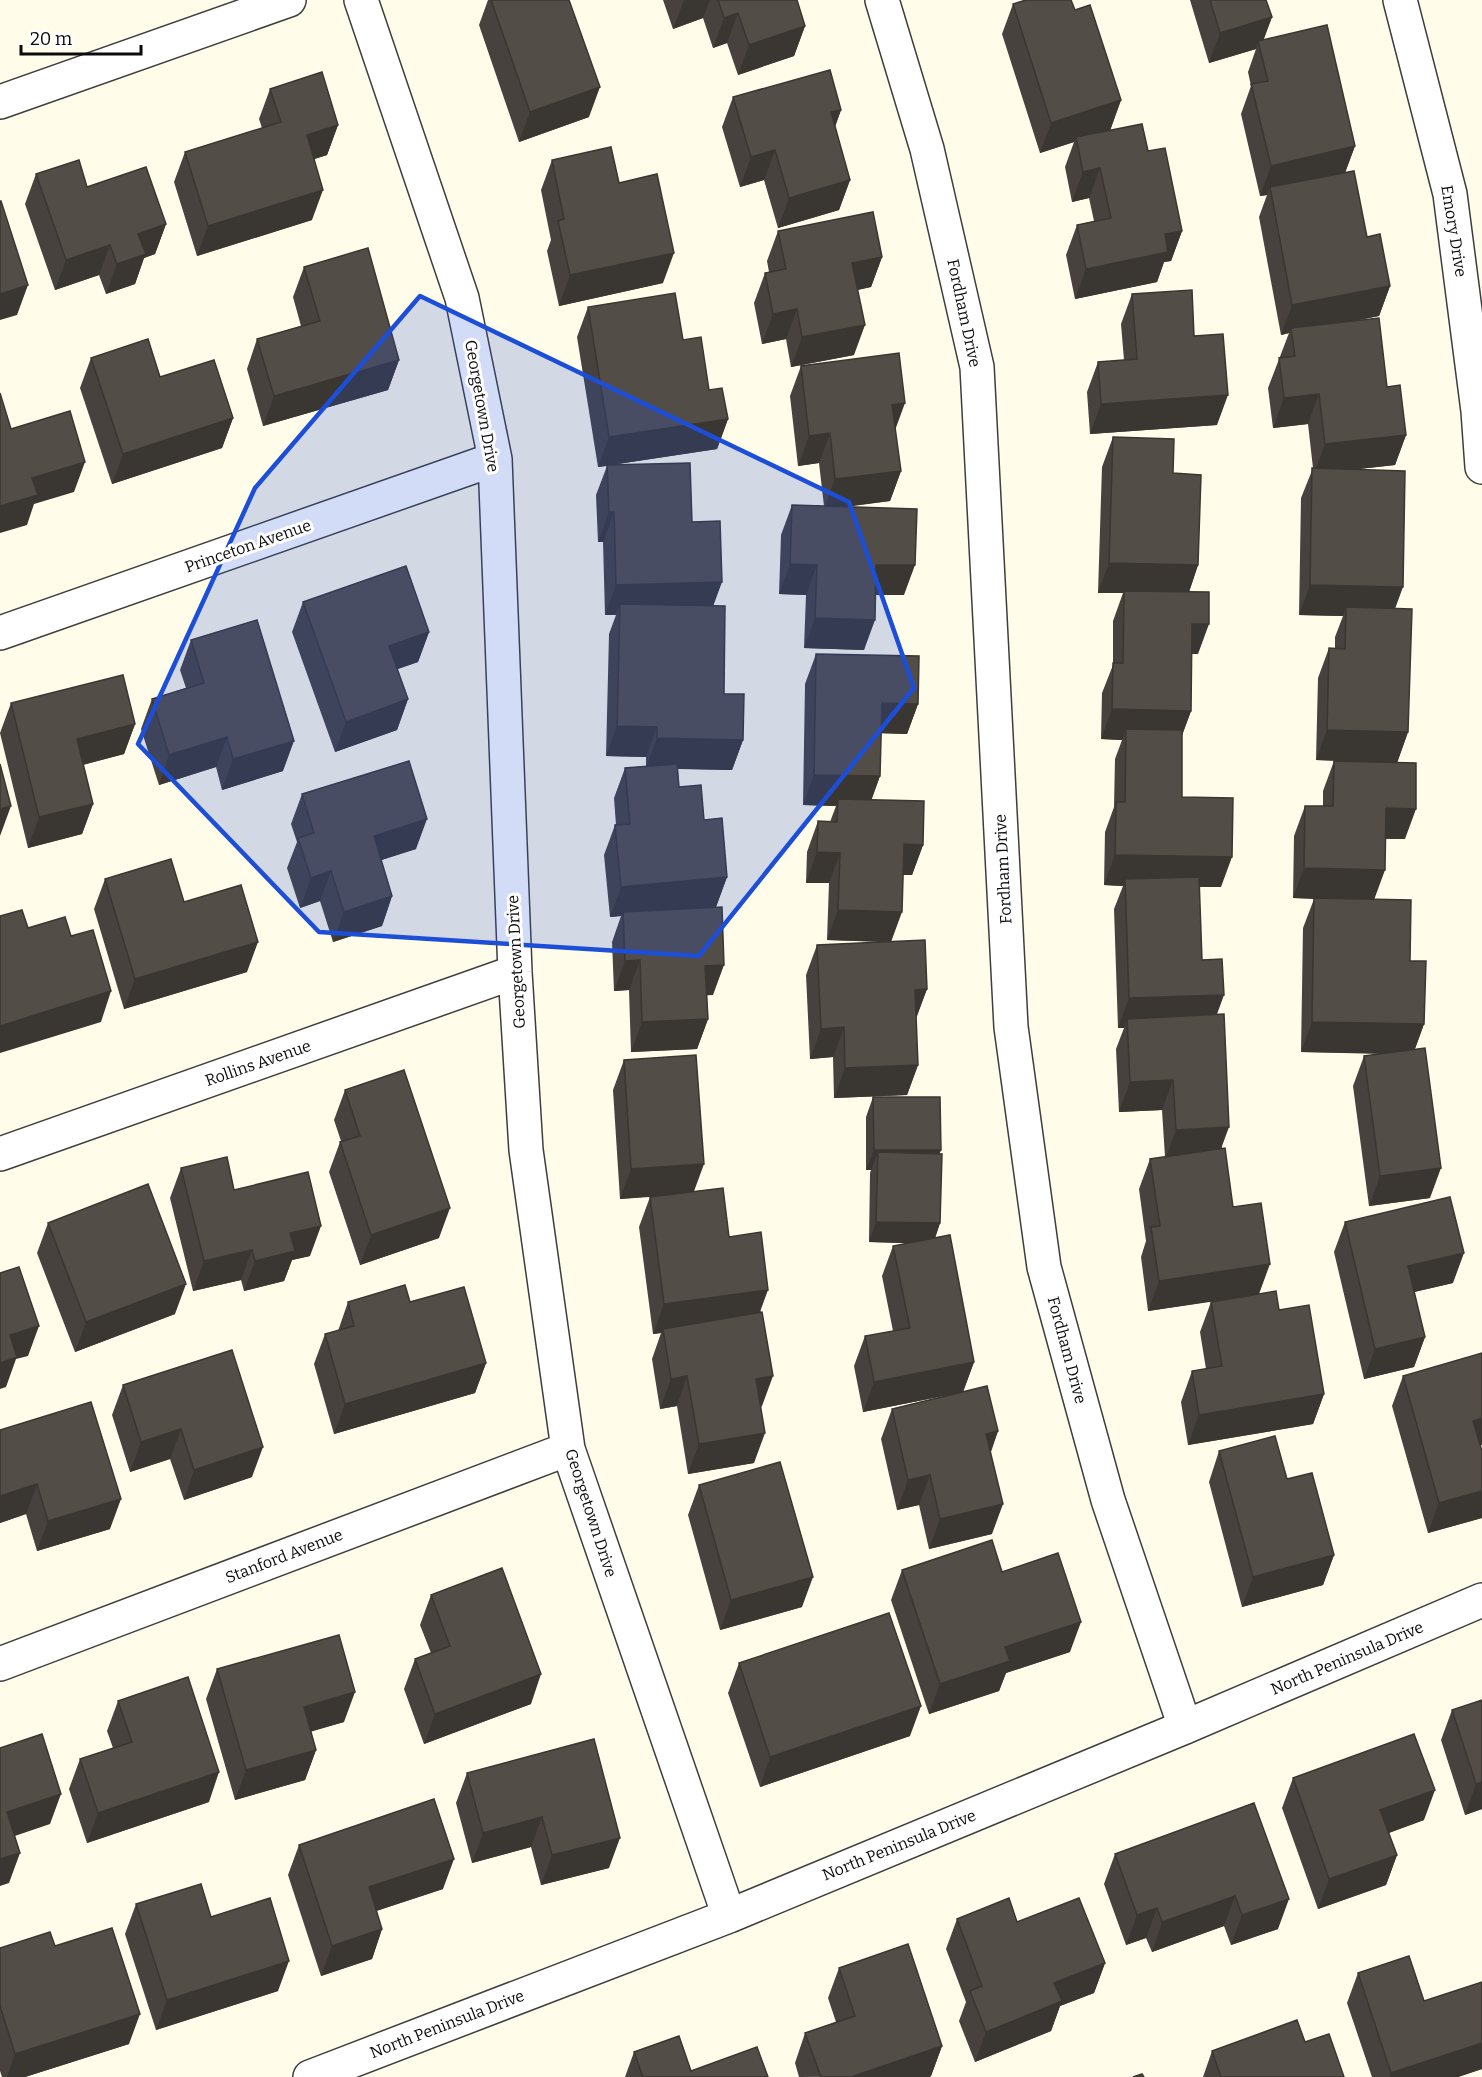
<svg xmlns="http://www.w3.org/2000/svg" width="1482" height="2077" viewBox="0 0 1482 2077" font-family="Bitter,serif">
	<style>
		.lines { fill: none; stroke-linecap: round; stroke-linejoin: round }
		.minor-casing { stroke: #3e3e3e; stroke-width: 36 }
		.minor { stroke: #fff; stroke-width: 33 }
		.wall { fill: #47423d }
		.shaded-wall { fill: #3a3632 }
		.building { fill: #534d47; stroke: #3a3632; stroke-width: 1.5 }
		.marked { fill: #1d4ed8; fill-opacity: 0.2; stroke: #1d4ed8; stroke-width: 4.5; stroke-linejoin: round }
		.labels { text-anchor: middle; dominant-baseline: central; stroke-width: 6; stroke-linejoin: round; paint-order: stroke }
		.street-label { font-size: 16px; fill: #0b0b0b; stroke: #fff }
	</style>
	<rect width="100%" height="100%" fill="#fffce9"/>
	<g class="lines">
		<!-- minor casing -->
		<g class="minor-casing">
			<path id="minor" d="M361,0L462,298L495,459L515,972L526,1150L568,1449L729,1916
				M882,0L927,149L977,367L1011,1027L1044,1267L1108,1500L1185,1727
				M1400,0L1450,194L1478,411L1482,467
				M0,102L289,0
				M0,633L495,459
				M0,1154L515,972
				M0,1664L568,1449
				M310,2077L729,1916L1185,1727L1482,1600"/>
		</g>
		<!-- minor -->
		<use href="#minor" class="minor"/>
	</g>
	<!-- wall -->
	<path class="wall" d="M488,0H491L589,117L519,142L479,25Z
		M663,0H797L805,26L794,56L738,75L727,43L713,48L703,18L673,29Z
		M1190,0H1266L1272,17L1263,40L1355,146L1345,172L1367,237L1390,286L1379,316L1354,321L1387,387L1406,435L1395,465L1359,469L1395,608L1408,732L1397,763L1316,760L1318,678L1329,648L1335,649V637L1343,616L1299,615L1301,498L1313,468L1308,424L1273,428L1268,388L1289,333L1281,335L1259,217L1267,195L1260,196L1241,114L1251,86L1248,72L1256,49L1209,63Z
		M1013,4L1075,10L1121,100L1110,130L1148,151L1182,231L1171,261L1164,262L1157,282L1075,299L1066,255L1077,225L1094,221L1089,198L1072,202L1065,167L1074,142L1040,153L1002,34Z
		M270,89L338,125L327,155L314,159L312,220L197,256L174,182L185,152L262,128L259,119Z
		M733,97L841,110L835,127L850,180L839,210L778,228L764,180L740,187L722,127Z
		M552,160L619,183L663,283L559,306L547,251L551,240L541,190Z
		M36,174L87,187L166,224L155,254L144,258L135,284L106,294L99,275L55,290L25,204Z
		M778,231L882,257L871,287L858,290L854,355L791,367L786,339L762,344L754,303L765,273L769,272L767,261Z
		M304,267L399,360L388,390L263,426L247,369L257,339L301,326L293,297Z
		M1132,294L1194,336L1217,425L1090,434L1087,392L1098,362L1124,360L1121,324Z
		M588,307L683,340L709,390L728,419L717,449L611,465L692,522L713,606L724,694L743,740L732,770L678,769L679,787L704,820L727,877L716,907L713,995H707L708,1019L697,1049L631,1052L629,990L614,991L612,942L621,916L610,917L604,855L615,825H616L614,798L625,768L646,766V757L606,756L609,634L616,615H605L603,542H598L596,495L607,466L598,467L577,337Z
		M91,358L160,377L233,418L222,448L112,484L80,388Z
		M801,366L895,429L901,471L890,501L846,507L904,595H875L864,650L804,648L806,595L779,594L781,535L792,505L824,506L819,463L798,466L790,396Z
		M1113,437L1173,473L1198,565L1189,592L1198,654H1192L1191,711L1182,735V797L1221,887H1199L1202,960L1217,1014L1222,1148L1233,1207L1259,1294L1279,1310L1324,1394L1313,1424L1188,1445L1181,1402L1192,1371L1206,1369L1200,1332L1211,1302L1237,1298L1148,1311L1141,1257L1146,1241L1139,1189L1150,1159L1165,1157L1162,1110L1119,1112L1116,1049L1124,1028H1118L1114,909L1123,886L1104,885L1105,832L1114,807L1115,759L1122,740L1101,739L1102,693L1113,665V621L1123,593H1098L1102,467Z
		M303,602L429,632L418,662L397,669L408,699L397,730L335,752L292,632Z
		M191,640L283,771L222,790L216,767L159,785L141,729L152,699L186,688L180,670Z
		M816,654L918,704L907,734L881,733L880,776L871,800L923,845L912,875H903L891,941L927,989L916,1017L918,1065L907,1095L834,1098L833,1057L810,1059L806,975L817,945L883,942L827,940L829,883H806L807,852L818,821L830,822L836,806L803,805L805,684Z
		M11,703L135,724L124,754L83,765L93,804L82,834L28,848L0,733Z
		M1334,761L1405,839H1385L1374,899L1410,961L1424,1024L1415,1049L1430,1198L1369,1206L1353,1086L1364,1056L1384,1054L1301,1052L1303,928L1314,899L1293,898L1294,836L1305,806H1323V791Z
		M302,794L416,849L381,860L392,896L382,926L333,942L320,901L300,908L287,868L297,842L291,824Z
		M105,879L184,902L247,972L124,1009L94,909Z
		M624,1060L693,1192L729,1237L761,1312L762,1406L761,1407L754,1463L688,1474L677,1406L660,1409L652,1359L661,1333L653,1334L639,1227L650,1197L654,1196L620,1199L613,1090Z
		M345,1090L439,1238L360,1265L329,1172L340,1142L341,1141L334,1120Z
		M873,1097L941,1150L939,1154L940,1223L935,1238L974,1362L963,1392L998,1431L991,1452L992,1534L929,1549L919,1505L897,1510L881,1439L892,1409L954,1394L863,1412L854,1366L865,1336L893,1331L882,1276L893,1246L907,1243L869,1242L870,1173L871,1170H866V1117Z
		M181,1168L234,1190L310,1256L292,1260L284,1281L244,1291L241,1280L193,1291L170,1198Z
		M1345,1222L1453,1283L1414,1292L1425,1337L1414,1367L1364,1379L1334,1252Z
		M48,1223L175,1314L75,1352L37,1253Z
		M348,1302H410L486,1363L475,1393L334,1434L314,1364L325,1334L338,1331Z
		M1403,1376L1480,1445L1482,1518L1428,1533L1392,1406Z
		M123,1385L252,1477L184,1500L170,1459L130,1472L112,1415Z
		M0,1430L110,1529L37,1551L26,1514L0,1523Z
		M1219,1451L1287,1479L1334,1555L1323,1585L1242,1607L1209,1482Z
		M699,1485L802,1607L720,1630L688,1515Z
		M902,1570L1002,1572L1070,1652L1006,1673L999,1691L929,1714L891,1600Z
		M431,1595L531,1704L424,1744L404,1689L415,1659L431,1653L420,1625Z
		M739,1663L910,1736L760,1787L728,1693Z
		M217,1669L344,1722L311,1731L316,1750L305,1780L235,1800L206,1699Z
		M1482,1700V1809L1465,1815L1441,1740L1452,1710Z
		M118,1701L209,1802L87,1843L69,1789L80,1759L113,1748L107,1731Z
		M594,1739L609,1868L541,1885L531,1847L472,1863L456,1803L467,1773Z
		M1293,1778L1424,1820L1389,1833L1397,1855L1386,1885L1318,1909L1282,1808Z
		M1254,1803L1278,1929L1231,1945L1224,1926L1152,1952L1146,1938L1126,1945L1104,1884L1115,1854Z
		M299,1845L443,1889L376,1911L382,1929L372,1959L321,1976L288,1875Z
		M136,1904L211,1917L278,1991L156,2030L125,1934Z
		M957,1919L1017,1922L1105,1963L1094,1993L1060,2006L1051,2031L975,2062L959,2021L966,2002L946,1949Z
		M55,1946L129,2044L25,2077H2L0,2071V1948Z
		M839,1968L942,2046L931,2076L799,2077L795,2063L805,2033L836,2022L828,1998Z
		M1358,1973L1424,2001L1482,1982V2069L1458,2077H1372L1347,2003Z
		M1305,2042L1344,2077H1203L1212,2051Z
		M634,2052L691,2071L768,2077H625Z"/>
	<!-- shaded-wall -->
	<path class="shaded-wall" d="M684,0H710L703,18L673,29Z
		M738,13L727,43L713,48L724,18Z
		M1272,17L1261,47L1258,41L1256,49L1209,63L1220,33Z
		M805,26L794,56L738,75L749,45Z
		M600,87L589,117L519,142L530,112Z
		M1121,100L1110,131L1076,137L1074,142L1040,153L1051,123Z
		M841,110L830,140L831,112Z
		M338,125L327,155L296,165L307,135Z
		M1355,146L1344,176L1270,187L1267,195L1260,196L1271,166Z
		M775,150L764,180L740,187L751,157Z
		M1100,168L1089,198L1072,202L1083,172Z
		M850,180L839,210L778,228L789,198Z
		M323,190L312,220L197,256L208,226Z
		M166,224L155,254L144,258L135,284L106,294L117,264L138,234Z
		M1182,231L1171,261L1164,262L1157,282L1075,299L1086,269L1165,234Z
		M110,245L99,275L55,290L66,260Z
		M674,253L663,283L559,306L570,275Z
		M882,257L871,287L841,293L852,263Z
		M28,285L17,315L0,320V294Z
		M1390,286L1379,316L1292,333L1291,328L1289,333L1281,335L1292,305Z
		M797,309L786,339L762,344L773,314Z
		M865,325L854,355L791,367L802,337Z
		M399,360L388,390L263,426L274,396Z
		M1319,394L1308,424L1273,428L1284,398Z
		M1228,395L1217,425L1090,434L1101,404Z
		M905,403L894,433L892,405Z
		M233,418L222,448L112,484L123,454Z
		M728,419L717,449L598,467L609,437Z
		M830,433L819,463L798,466L809,436Z
		M1406,435L1395,465L1314,474L1325,444Z
		M85,462L74,492L34,504L27,525L0,533V506L32,478Z
		M901,471L890,501L824,509L835,479Z
		M609,512H614L603,542H598Z
		M1109,563L1198,565L1188,595L1124,591L1123,593H1098Z
		M790,564L817,565L806,595L779,594Z
		M876,565H915L904,595H865Z
		M722,582L711,612L620,604L616,615H605L616,585Z
		M1310,585L1403,587L1392,617L1346,607L1343,616L1299,615Z
		M815,618L875,620L864,650L804,648Z
		M1192,624H1209L1198,654H1181Z
		M429,632L418,662L378,676L389,646Z
		M408,699L397,730L335,752L346,722Z
		M882,703L918,704L907,734L871,733Z
		M1112,709L1191,711L1180,741L1126,729L1122,740L1101,739Z
		M135,724L124,754L66,769L77,739Z
		M617,726L657,727L646,757L606,756Z
		M1327,730L1408,732L1397,763L1316,760Z
		M227,737L216,767L159,785L169,755Z
		M657,738L743,740L732,770L646,768Z
		M294,741L283,771L222,790L233,759Z
		M814,775L880,776L869,807L838,799L836,806L803,805Z
		M93,804L82,834L28,848L39,817Z
		M11,806L0,836V809Z
		M1386,808L1416,809L1405,839L1375,838Z
		M427,819L416,849L363,866L374,836Z
		M904,844L923,845L912,875H893Z
		M817,852L840,853L829,883H806Z
		M1115,855L1232,857L1221,887L1125,886V879L1123,886L1104,885Z
		M1304,868L1385,870L1374,900L1293,898Z
		M331,871L320,901L300,908L311,878Z
		M727,877L716,907L623,912L621,916L610,917L621,887Z
		M392,896L382,926L333,942L344,912Z
		M838,910L902,912L891,942L827,940Z
		M258,942L247,972L124,1009L135,979Z
		M640,960L629,990L614,991L625,961Z
		M724,965L713,995L694,996L705,966Z
		M927,989L916,1019L915,990Z
		M111,991L101,1022L0,1053V1026Z
		M1224,995L1213,1025L1127,1019L1124,1028H1118L1129,998Z
		M708,1019L697,1049L631,1052L642,1022Z
		M1312,1022L1424,1024L1413,1054L1301,1052Z
		M844,1027L833,1057L810,1059L821,1029Z
		M918,1065L907,1095L834,1098L845,1068Z
		M1173,1080L1162,1110L1119,1112L1130,1082Z
		M1229,1127L1218,1157L1165,1160L1176,1130Z
		M874,1150H941L933,1170L878,1152L871,1170H866Z
		M704,1164L693,1194L620,1199L631,1169Z
		M1441,1168L1430,1198L1369,1206L1380,1176Z
		M450,1208L439,1238L360,1265L371,1235Z
		M876,1222L940,1223L933,1244L869,1242Z
		M321,1226L310,1256L292,1260L284,1281L244,1291L255,1261L290,1233Z
		M252,1250L241,1280L193,1291L204,1261Z
		M1464,1253L1453,1283L1397,1296L1408,1266Z
		M1270,1264L1259,1294L1148,1311L1159,1281Z
		M186,1284L175,1314L75,1352L86,1322Z
		M768,1290L757,1320L663,1329L661,1333L653,1334L664,1304Z
		M39,1326L28,1356L16,1359L6,1387L0,1389V1362L10,1335Z
		M1425,1337L1414,1367L1364,1379L1375,1349Z
		M974,1362L963,1392L863,1412L874,1382Z
		M486,1363L475,1393L334,1434L345,1404Z
		M687,1376L677,1406L660,1409L671,1379Z
		M773,1376L762,1406L745,1409L756,1379Z
		M1324,1394L1313,1424L1188,1445L1199,1415Z
		M1482,1418V1445L1462,1451L1473,1421Z
		M181,1429L170,1459L130,1472L141,1442Z
		M998,1431L987,1461L986,1434Z
		M765,1433L754,1463L688,1474L699,1444Z
		M263,1447L252,1477L184,1500L194,1470Z
		M930,1475L919,1505L897,1510L908,1480Z
		M37,1484L26,1514L0,1523V1496Z
		M1482,1491V1518L1428,1533L1439,1503Z
		M121,1499L110,1529L37,1551L48,1521Z
		M1003,1504L992,1534L929,1549L940,1519Z
		M1334,1555L1323,1585L1242,1607L1253,1577Z
		M813,1577L802,1607L720,1630L731,1600Z
		M1081,1622L1070,1652L1006,1673L999,1691L929,1714L940,1684L1005,1647Z
		M541,1674L531,1704L424,1744L435,1714Z
		M355,1692L344,1722L293,1737L304,1707Z
		M921,1706L910,1736L760,1787L770,1757Z
		M316,1750L305,1780L235,1800L246,1770Z
		M219,1772L209,1802L87,1843L98,1813Z
		M1482,1782V1809L1465,1815L1476,1784Z
		M1435,1790L1424,1820L1369,1840L1380,1810Z
		M61,1794L50,1824L0,1841L7,1812Z
		M542,1817L531,1847L472,1863L483,1833Z
		M620,1838L609,1868L541,1885L552,1855Z
		M20,1853L9,1883L0,1886V1859Z
		M1397,1855L1386,1885L1318,1909L1329,1879Z
		M454,1859L443,1889L358,1917L369,1887Z
		M1235,1896L1224,1926L1152,1952L1162,1922Z
		M1289,1899L1278,1929L1231,1945L1242,1915Z
		M1157,1908L1146,1938L1126,1945L1137,1915Z
		M382,1929L372,1959L321,1976L332,1946Z
		M289,1961L278,1991L156,2030L167,2000Z
		M1105,1963L1094,1993L1060,2006L1051,2031L975,2062L986,2032L1054,1983Z
		M140,2014L129,2044L25,2077H7L15,2054Z
		M1482,2043V2069L1458,2077H1390L1391,2073Z
		M942,2046L931,2076L930,2077H851Z"/>
	<!-- building -->
	<path class="building" d="M491,0H569L600,87L530,112Z
		M718,0H797L805,26L749,45L738,13L724,18Z
		M1026,0H1071L1075,10L1090,5L1121,100L1051,123L1013,4Z
		M1210,0H1266L1272,17L1220,33Z
		M1327,25L1355,146L1271,166L1251,84L1268,81L1258,41Z
		M830,70L841,110L831,112L850,180L789,198L775,150L751,157L733,97Z
		M322,72L338,125L307,135L323,190L208,226L185,152L281,122L270,89Z
		M1142,124L1148,151L1165,148L1182,231L1165,234L1168,252L1086,269L1077,225L1111,218L1100,168L1083,172L1076,137Z
		M611,147L619,183L657,174L674,253L570,275L558,221L564,219L552,160Z
		M79,160L87,187L146,167L166,224L138,234L146,254L117,264L110,245L66,260L36,174Z
		M1354,171L1367,237L1380,234L1390,286L1292,305L1270,187Z
		M0,201H1L28,285L0,294Z
		M873,212L882,257L852,263L865,325L802,337L797,309L773,314L765,273L786,269L778,231Z
		M368,248L399,360L274,396L257,339L320,321L304,267Z
		M1192,290L1194,336L1223,334L1228,395L1101,404L1098,362L1137,359L1132,294Z
		M675,293L683,340L701,337L709,390L722,388L728,419L609,437L588,307Z
		M1379,318L1387,387L1400,385L1406,435L1325,444L1319,394L1284,398L1279,358L1295,356L1291,328Z
		M148,339L160,377L214,360L233,418L123,454L91,358Z
		M899,353L905,403L892,405L901,471L835,479L830,433L809,436L801,366Z
		M0,393L11,429L70,411L85,462L32,478L38,495L0,506Z
		M1113,437L1174,439L1173,473L1201,475L1198,565L1109,563Z
		M690,463L692,522L720,521L722,582L616,585L614,512H609L607,465Z
		M1312,468L1405,471L1403,587L1310,585Z
		M792,505L917,509L915,565H876L875,620L815,618L817,565L790,564Z
		M406,566L429,632L389,646L408,699L346,722L303,602Z
		M1124,591L1209,592V624H1192L1191,711L1112,709L1113,663H1123Z
		M620,604L725,606L724,694H744L743,740L657,738V727L617,726Z
		M1346,607L1412,609L1408,732L1327,730L1329,648L1345,649Z
		M257,620L294,741L233,759L227,737L169,755L152,699L204,683L191,640Z
		M816,654L919,656L918,704L882,703L880,776L814,775Z
		M123,675L135,724L77,739L93,804L39,817L11,703Z
		M1126,729L1182,730V797L1233,798L1232,857L1115,855L1116,802H1125Z
		M409,761L427,819L374,836L392,896L344,912L331,871L311,878L298,838L314,833L302,794Z
		M1334,761L1416,763V809L1386,808L1385,870L1304,868L1305,806H1333Z
		M0,764L11,806L0,809Z
		M677,764L679,787L701,785L704,820L722,818L727,877L621,887L615,825L630,824L625,768Z
		M838,799L924,801L923,845L904,844L902,912L838,910L840,853L817,852L818,821L837,822Z
		M171,859L184,902L241,885L258,942L135,979L105,879Z
		M1199,877L1202,960L1222,959L1224,995L1129,998L1125,879Z
		M1314,898L1411,900L1410,961H1426L1424,1024L1312,1022Z
		M722,907L724,965L705,966L708,1019L642,1022L640,960L625,961L623,912Z
		M22,910L28,928L65,917L71,936L93,930L111,991L0,1026V916Z
		M925,940L927,989L915,990L918,1065L845,1068L844,1027L821,1029L817,945Z
		M1224,1014L1229,1127L1176,1130L1173,1080L1130,1082L1127,1019Z
		M1425,1048L1441,1168L1380,1176L1364,1056Z
		M696,1055L704,1164L631,1169L624,1060Z
		M404,1070L450,1208L371,1235L340,1142L360,1136L345,1090Z
		M873,1097H940L941,1150H874Z
		M1225,1148L1233,1207L1261,1203L1270,1264L1159,1281L1151,1227L1160,1226L1150,1159Z
		M878,1152L942,1154L940,1223L876,1222Z
		M227,1157L234,1190L308,1172L321,1226L290,1233L295,1251L255,1261L252,1250L204,1261L181,1168Z
		M148,1184L186,1284L86,1322L48,1223Z
		M723,1188L729,1237L761,1232L768,1290L664,1304L650,1197Z
		M1450,1197L1464,1253L1408,1266L1425,1337L1375,1349L1345,1222Z
		M950,1235L974,1362L874,1382L865,1336L910,1328L893,1246Z
		M19,1267L39,1326L10,1335L17,1357L0,1363V1273Z
		M405,1285L410,1302L464,1287L486,1363L345,1404L325,1334L354,1326L348,1302Z
		M1276,1291L1279,1310L1309,1305L1324,1394L1199,1415L1192,1371L1222,1366L1211,1302Z
		M762,1312L773,1376L756,1379L765,1433L699,1444L687,1376L671,1379L663,1329Z
		M232,1350L263,1447L194,1470L181,1429L141,1442L123,1385Z
		M1482,1353V1418L1473,1421L1482,1451V1491L1439,1503L1403,1376Z
		M987,1386L998,1431L986,1434L1003,1504L940,1519L930,1475L908,1480L892,1409Z
		M91,1402L121,1499L48,1521L37,1484L0,1496V1430Z
		M1275,1436L1287,1479L1312,1473L1334,1555L1253,1577L1219,1451Z
		M780,1462L813,1577L731,1600L699,1485Z
		M992,1540L1002,1572L1058,1553L1081,1622L1005,1647L1010,1661L940,1684L902,1570Z
		M502,1568L541,1674L435,1714L415,1659L450,1646L431,1595Z
		M889,1613L921,1706L770,1757L739,1663Z
		M339,1635L355,1692L304,1707L316,1750L246,1770L217,1669Z
		M188,1677L219,1772L98,1813L80,1759L132,1742L118,1701Z
		M1482,1700V1782L1476,1784L1452,1710Z
		M42,1734L61,1794L7,1812L20,1853L0,1859V1748Z
		M1414,1734L1435,1790L1380,1810L1397,1855L1329,1879L1293,1778Z
		M594,1739L620,1838L552,1855L542,1817L483,1833L467,1773Z
		M434,1799L454,1859L369,1887L382,1929L332,1946L299,1845Z
		M1254,1803L1289,1899L1242,1915L1235,1896L1162,1922L1157,1908L1137,1915L1115,1854Z
		M201,1884L211,1917L270,1898L289,1961L167,2000L136,1904Z
		M1009,1898L1017,1922L1079,1898L1105,1963L1054,1983L1062,2001L986,2032L970,1991L982,1986L957,1919Z
		M112,1928L140,2014L15,2054L0,2006V1948L50,1932L55,1946Z
		M908,1944L942,2046L851,2077H821L805,2033L855,2016L839,1968Z
		M1409,1956L1424,2001L1482,1982V2043L1391,2073L1358,1973Z
		M1297,2020L1305,2042L1329,2034L1344,2077H1221L1212,2051Z
		M679,2036L691,2071L757,2047L768,2077H643L634,2052Z
		M1142,2074L1144,2077H1133Z"/>
	<!-- marked area -->
	<path class="marked" d="M420,296L849,502L914,688L699,956L319,932L138,744L255,488Z"/>
	<g class="labels">
		<!-- street labels -->
		<g class="street-label">
			<text transform="translate(1454 231) rotate(81)">Emory Drive</text>
			<text transform="translate(964 313) rotate(78)">Fordham Drive</text>
			<text transform="translate(482 406) rotate(80)">Georgetown Drive</text>
			<text transform="translate(248 546) rotate(-19)">Princeton Avenue</text>
			<text transform="translate(1003 869) rotate(-93)">Fordham Drive</text>
			<text transform="translate(516 962) rotate(-93)">Georgetown Drive</text>
			<text transform="translate(258 1063) rotate(-19)">Rollins Avenue</text>
			<text transform="translate(1067 1350) rotate(75)">Fordham Drive</text>
			<text transform="translate(591 1513) rotate(72)">Georgetown Drive</text>
			<text transform="translate(284 1556) rotate(-21)">Stanford Avenue</text>
			<text transform="translate(1347 1658) rotate(-23)">North Peninsula Drive</text>
			<text transform="translate(899 1845) rotate(-22)">North Peninsula Drive</text>
			<text transform="translate(447 2024) rotate(-21)">North Peninsula Drive</text>
		</g>
	</g>
	<!-- scale -->
	<path d="M21 45v9h120v-9" fill="none" stroke="#0b0b0b" stroke-width="3"/>
	<text x="30" y="45" font-size="18" fill="#0b0b0b" stroke="#ffffff" stroke-width="4.5" paint-order="stroke">20 m</text>
</svg>
